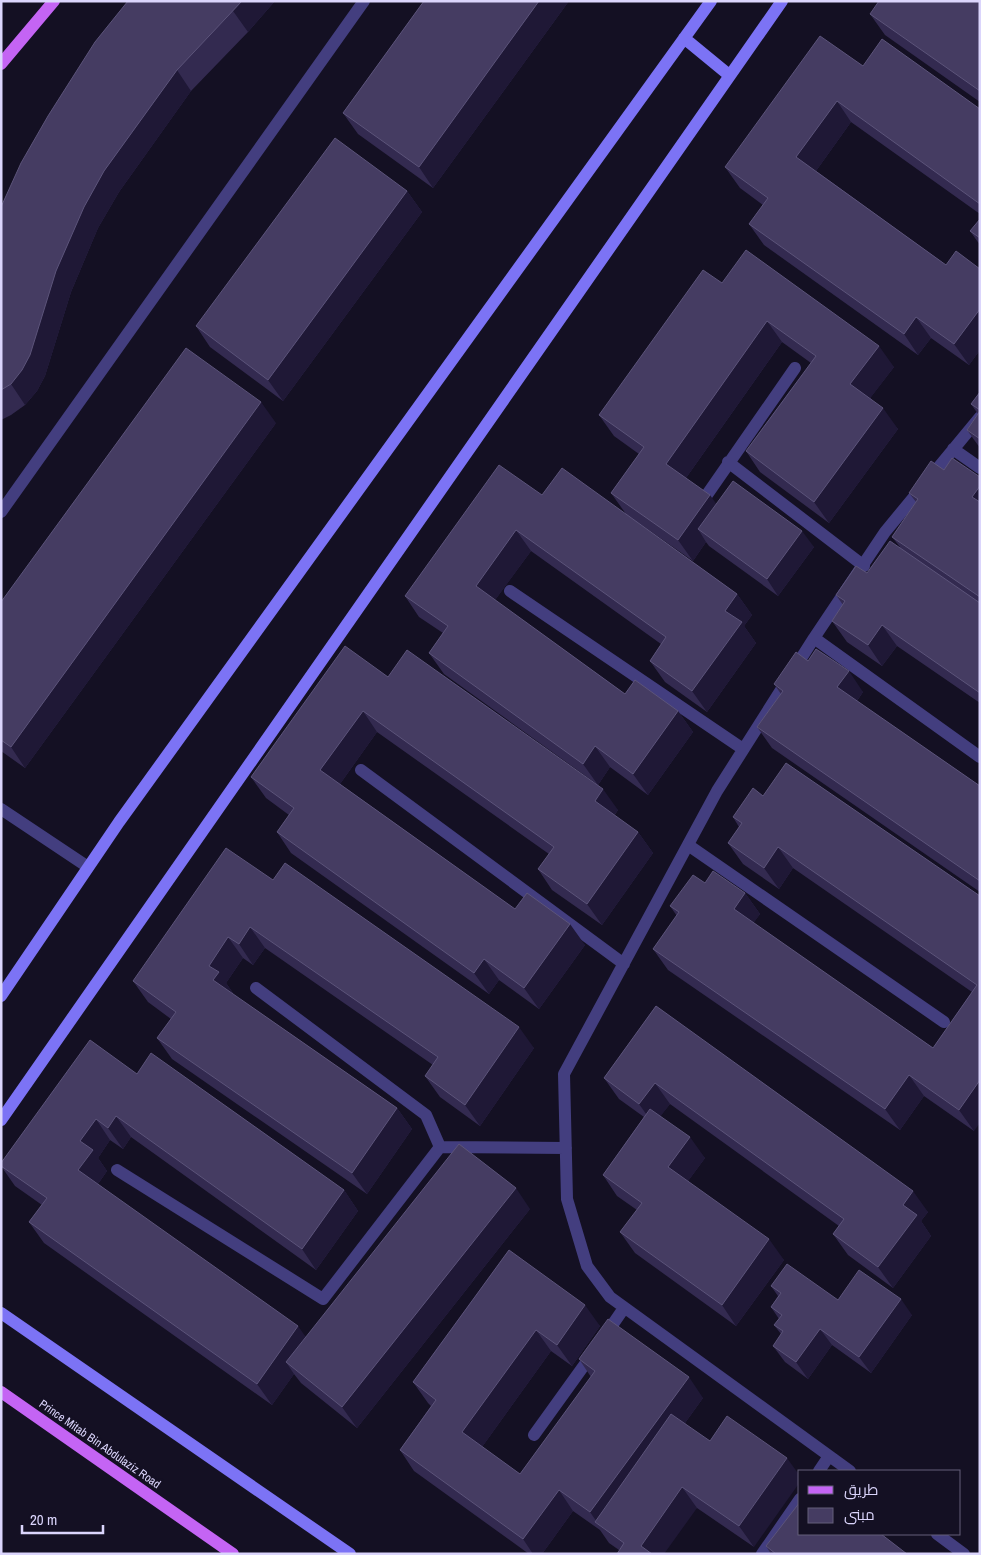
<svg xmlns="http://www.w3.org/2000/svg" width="981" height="1555" viewBox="0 0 981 1555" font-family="'Archivo Narrow',Cairo,sans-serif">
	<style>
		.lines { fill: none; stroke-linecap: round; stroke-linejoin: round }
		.lane { stroke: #433e7f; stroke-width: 12 }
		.street { stroke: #433e7f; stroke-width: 12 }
		.secondary { stroke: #7c73f5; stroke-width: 12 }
		.primary { stroke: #c464f4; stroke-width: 12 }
		.wall { fill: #332a50 }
		.shaded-wall { fill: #1f1836 }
		.building { fill: #453c62; stroke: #5c547a }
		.labels { text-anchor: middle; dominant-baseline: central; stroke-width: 5; stroke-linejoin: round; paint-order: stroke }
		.street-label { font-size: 12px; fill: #dbd5fc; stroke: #141023 }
	</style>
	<rect width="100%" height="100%" fill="#141023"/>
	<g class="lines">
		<!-- lane -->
		<path class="lane" d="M1,512L364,1
			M1,809L88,867"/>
		<!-- street -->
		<path class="street" d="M953,449L980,468
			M728,462L864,566
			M704,499L795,368
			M510,591L743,749
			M814,638L980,757
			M361,770L624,964
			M688,845L944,1022
			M256,988L426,1115L440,1147
			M117,1170L323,1299L440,1147L566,1148
			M604,1337L624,1308
			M534,1435L593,1353
			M819,1471L829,1456
			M850,1471L610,1297L587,1266L567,1199L564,1074L717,791L814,638L885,532L980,417
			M937,1534L964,1554
			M762,1554L800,1499"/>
		<!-- secondary -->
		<path class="secondary" d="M684,38L729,75
			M1,996L119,822L711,1
			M1,1120L782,1
			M1,1313L350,1554"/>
		<!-- primary -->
		<path class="primary" d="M1,64L54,1
			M1,1392L233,1554"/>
	</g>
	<!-- wall -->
	<path class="wall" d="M128,1H275L248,32L191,91L119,192L98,228L71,292L45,376L37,391L25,405L11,415L1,420V207Z
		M424,1H569L433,188L358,134L343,113Z
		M980,1V102L885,35L870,14Z
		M863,66L980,109V214L851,122L816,171L946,265L980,269V350L969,365L931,338L918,355L764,245L749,224L763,205L740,188L725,167Z
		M407,191L422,212L283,401L210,347L196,326Z
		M980,219V245L970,231Z
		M722,283L894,367L870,398L898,429L829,523L760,472L746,451L811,363L782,342L686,478L716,504L814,547L778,596L709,546L706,542L693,561L630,517L737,594L752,615L744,626L756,643L707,712L665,682L650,661L661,644L531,551L495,600L625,694L678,711L693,732L648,795L610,767L598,785L444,674L429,653L443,633L419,617L405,596L542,495L626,514L611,493L639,454L614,436L599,415Z
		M980,392V448L967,430L978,414L971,404Z
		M276,423L25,768L1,751V602Z
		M944,470L980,477V703L897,646L882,666L847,642L832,621L843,605L836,595L867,573L900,547L892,537L916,502L909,493Z
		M808,661L863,692L857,701L980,786V892L772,748L757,727L781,694L774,684Z
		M388,677L618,810L614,816L638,832L653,853L602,925L552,890L538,869L549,854L377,732L340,784L515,909L585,945L539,1009L499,980L489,994L291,853L277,832L289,815L266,798L251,777Z
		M763,796L980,896L974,1131L924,1096L900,1130L668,970L653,949L677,916L670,906L705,883L745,893L760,914L753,923L933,1048L972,992L793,868L779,889L743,864L728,843L739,827L733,817Z
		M273,880L534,1048L480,1126L440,1097L425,1076L433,1065L265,948L253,965L243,958L226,983L233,993V994L397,1108L412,1129L367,1194L172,1059L157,1038L171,1019L148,1002L133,981Z
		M656,1006L928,1212L921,1221L931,1236L893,1288L848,1255L833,1234L839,1226L670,1104L660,1116L705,1158L688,1181L784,1260L736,1326L635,1253L620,1232L637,1210L617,1196L603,1175L644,1117L619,1099L604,1078Z
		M137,1074L344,1190L358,1211L316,1270L131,1137L123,1149L110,1140L98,1158L107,1171L98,1184L306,1337L530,1209L357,1428L301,1383L294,1374L272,1405L44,1243L29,1222L42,1205L15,1186L1,1166V1163Z
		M509,1250L600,1326L572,1366L551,1351L482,1447L520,1474L591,1377L579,1359L703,1398L685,1423L754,1547L697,1508L619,1550L609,1543L600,1530L573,1511L542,1554H529L414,1471L400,1450L431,1406L428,1403L413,1382Z
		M771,1286L838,1300L912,1315L871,1373L832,1345L808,1379L785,1362L773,1346L781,1334L774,1325L779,1319L771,1307L778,1296Z
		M766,1546L907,1554H771Z"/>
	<!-- shaded-wall -->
	<path class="shaded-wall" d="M242,1H275L248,32L233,11Z
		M539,1H569L433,188L419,167Z
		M177,70L191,91L119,192L98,228L71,292L45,376L37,391L25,405L11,384L56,271L84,207L104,171Z
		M837,101L851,122L811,178L796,157Z
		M407,191L422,212L283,401L268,380Z
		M980,309V350L969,365L954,344Z
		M916,317L931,338L918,355L904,334Z
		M767,321L782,342L681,485L666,464Z
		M879,346L894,367L865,405L850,384Z
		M261,402L276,423L25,768L11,747Z
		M883,408L898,429L829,523L814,502Z
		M980,486V507L972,497Z
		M710,495L725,516L698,529L706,542L693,561L678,540Z
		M516,530L531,551L490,607L476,586Z
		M802,531L814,547L778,596L767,579Z
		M737,594L752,615L744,626L756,643L707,712L692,691L725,611Z
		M882,625L897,646L882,666L868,645Z
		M849,671L863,692L852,708L837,687Z
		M363,711L377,732L335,791L320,770Z
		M678,711L693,732L648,795L633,774Z
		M595,746L610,767L598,785L583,764Z
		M603,789L618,810L609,822L595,801Z
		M638,832L653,853L602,925L587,904Z
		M778,847L793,868L779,889L764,868Z
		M745,893L760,914L748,931L734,909Z
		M570,924L585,945L539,1009L524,988Z
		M250,927L265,948L253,965L239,944Z
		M228,937L243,958L226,983L233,993L228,1001L213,980L209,966Z
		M484,959L499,980L489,994L474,973Z
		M519,1027L534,1048L480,1126L465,1105Z
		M909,1075L924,1096L900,1130L885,1109Z
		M980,1080V1123L974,1131L959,1110Z
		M655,1083L670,1104L654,1125L639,1104Z
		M397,1108L412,1129L367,1194L352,1173Z
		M116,1116L131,1137L123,1149L108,1128Z
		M96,1119L110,1140L98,1158L107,1171L93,1191L78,1170L80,1141Z
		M690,1137L705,1158L683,1188L668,1167Z
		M516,1188L530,1209L357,1428L342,1407Z
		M344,1190L358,1211L316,1270L302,1249Z
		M913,1191L928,1212L921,1221L931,1236L893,1288L878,1267L903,1205Z
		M769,1239L784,1260L736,1326L722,1305Z
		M901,1299L912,1315L871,1373L859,1357Z
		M585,1305L600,1326L572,1366L557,1345Z
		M298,1326L313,1347L286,1362L294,1374L272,1405L257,1384Z
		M820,1329L832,1345L808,1379L796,1362Z
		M536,1330L551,1351L477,1454L462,1432Z
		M689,1377L703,1398L607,1531L599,1525L590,1512Z
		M787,1458L800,1476V1482L754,1547L739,1526Z
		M682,1487L697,1508L664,1554H646L641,1546Z
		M559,1490L573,1511L542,1554H533L523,1539Z"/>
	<!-- building -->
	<path class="building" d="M128,1H242L177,70L104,171L84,207L56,271L30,355L22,370L11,384L1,390V207L21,163L48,116L95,42Z
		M424,1H539L419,167L343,113Z
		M879,1H980V91L870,14Z
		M820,36L863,66L882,39L980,109V204L837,101L796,157L946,265L956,251L980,269V309L954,344L916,317L904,334L749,224L768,198L725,167Z
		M335,138L407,191L268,380L196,326Z
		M980,219V238L970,231Z
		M746,250L879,346L850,384L883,408L814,502L746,451L816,356L767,321L666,464L710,495L678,540L611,493L644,447L599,415L703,270L722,283Z
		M186,348L261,402L11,747L1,740V602Z
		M980,392V410L971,404Z
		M980,411V439L967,430Z
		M952,458L980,477V486L972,497L980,502V597L892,537L918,499L909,493L931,461L944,470Z
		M499,465L542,495L562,468L737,594L725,611L742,622L692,691L650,661L666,637L516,530L476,586L625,694L635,680L678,711L633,774L595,746L583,764L429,653L448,626L405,596Z
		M733,481L802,531L767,579L698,529Z
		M890,541L980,603V693L882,625L868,645L832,621L845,601L836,595L856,566L867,573Z
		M345,646L388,677L407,650L603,789L595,801L638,832L587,904L538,869L554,847L363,711L320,770L515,909L527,893L570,924L524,988L484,959L474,973L277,832L294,808L251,777Z
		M816,649L849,671L837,687L980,786V881L757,727L783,691L774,684L796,652L808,661Z
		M786,763L980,896V1080L959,1110L909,1075L885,1109L653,949L679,912L670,906L693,875L705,883L713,871L745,893L734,909L933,1048L977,985L778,847L764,868L728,843L742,823L733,817L753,788L763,796Z
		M226,848L273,880L285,863L519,1027L465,1105L425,1076L438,1057L250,927L239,944L228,937L209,966L219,972L213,980L397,1108L352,1173L157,1038L176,1012L133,981Z
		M656,1006L913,1191L903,1205L917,1215L878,1267L833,1234L844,1219L655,1083L639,1104L604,1078Z
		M90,1040L137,1074L151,1053L344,1190L302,1249L116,1116L108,1128L96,1119L80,1141L93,1150L78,1170L298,1326L257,1384L29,1222L47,1198L1,1166V1163Z
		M650,1109L690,1137L668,1167L769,1239L722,1305L620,1232L642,1203L603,1175Z
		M459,1144L516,1188L342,1407L286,1362Z
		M509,1250L585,1305L557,1345L536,1330L462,1432L520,1474L595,1371L579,1359L608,1319L689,1377L590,1512L559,1490L523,1539L400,1450L436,1400L413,1382Z
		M787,1264L838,1300L859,1270L901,1299L859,1357L820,1329L796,1362L773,1346L783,1331L774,1325L782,1315L771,1307L781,1293L771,1286Z
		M671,1414L710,1441L727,1416L787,1458L739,1526L682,1487L641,1546L652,1554H617L624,1543L595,1522Z
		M800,1502V1534H881L907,1554H776L766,1546Z"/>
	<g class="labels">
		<!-- street labels -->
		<g class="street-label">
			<text transform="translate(100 1444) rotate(35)">Prince Mitab Bin Abdulaziz Road</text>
		</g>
	</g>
	<!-- border -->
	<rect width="981" height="1555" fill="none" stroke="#dbd5fc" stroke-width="5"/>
	<!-- legend -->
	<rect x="798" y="1470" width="162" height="65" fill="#141023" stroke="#645f7a"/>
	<rect x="808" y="1486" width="25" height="8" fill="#c464f4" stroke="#645f7a"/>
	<text x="844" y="1495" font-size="15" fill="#dbd5fc">طريق</text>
	<rect x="808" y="1508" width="25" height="15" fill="#453c62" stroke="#645f7a"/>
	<text x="844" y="1520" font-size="15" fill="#dbd5fc">مبنى</text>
	<!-- scale -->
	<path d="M22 1525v8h81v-8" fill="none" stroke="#dbd5fc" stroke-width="2.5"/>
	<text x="30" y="1525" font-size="15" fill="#dbd5fc" stroke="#141023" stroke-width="4" paint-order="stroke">20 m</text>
</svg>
